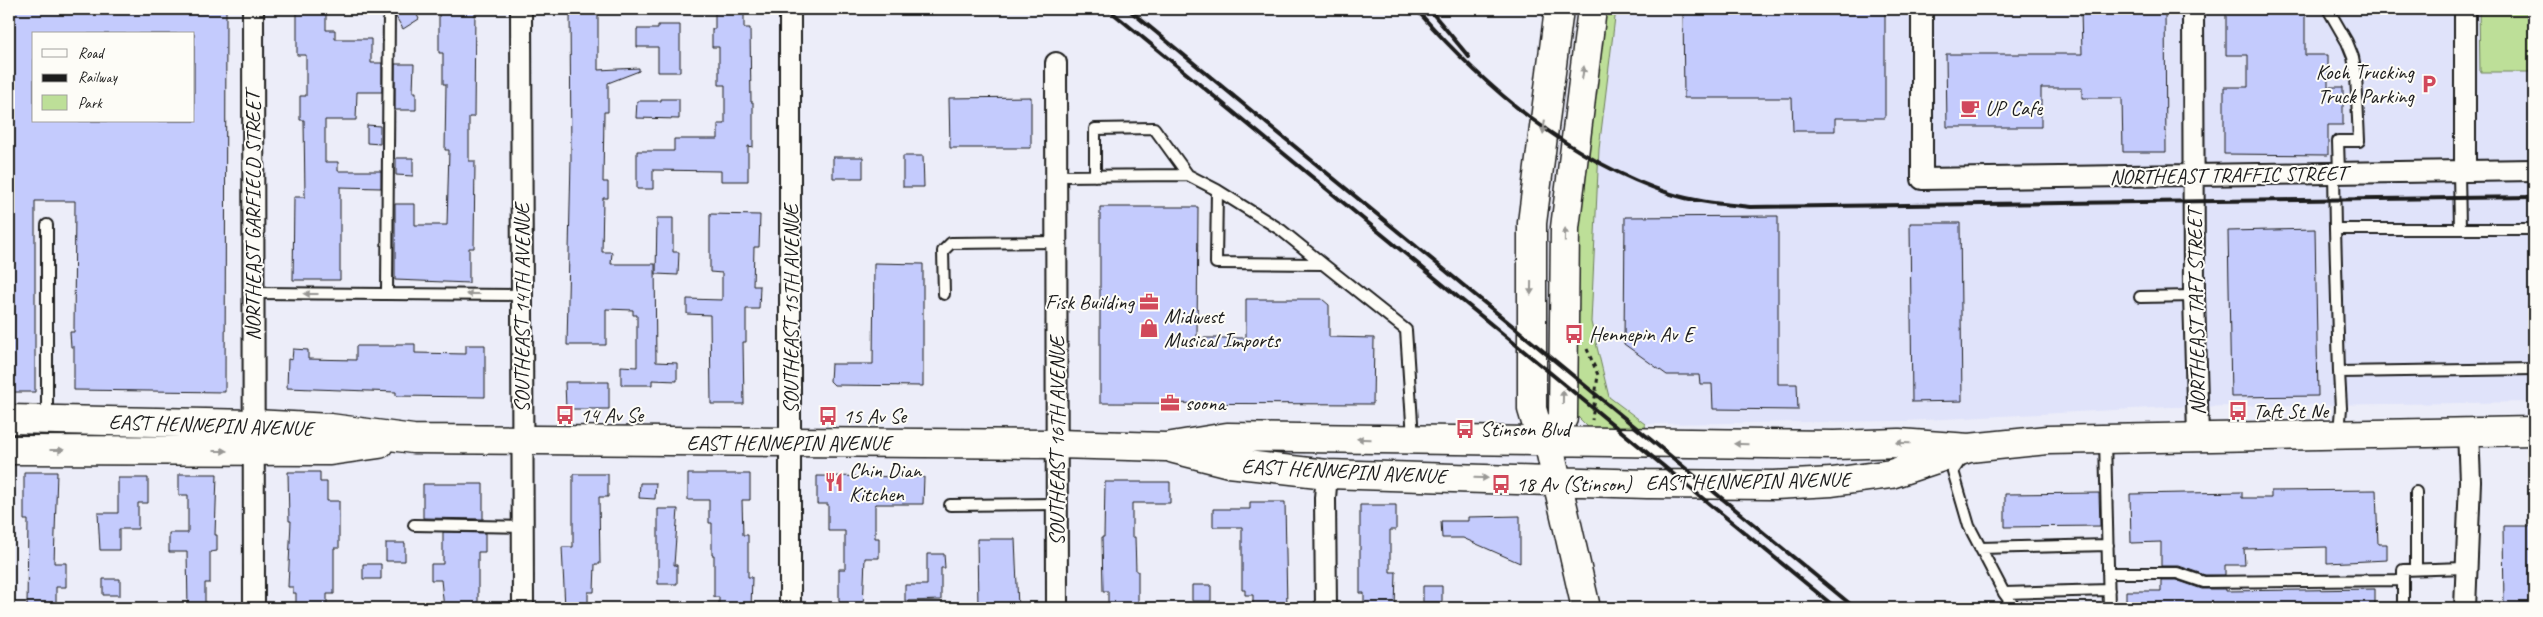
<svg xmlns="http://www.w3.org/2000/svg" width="2543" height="617" viewBox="0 0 2543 617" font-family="Caveat,sans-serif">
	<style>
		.built { fill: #e0e3fa }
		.green { fill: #bddf98; stroke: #6c7e5a }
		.building { fill: #c4cbfd; stroke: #1c1c1c; fill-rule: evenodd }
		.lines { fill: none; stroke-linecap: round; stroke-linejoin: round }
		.lane-casing { stroke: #1c1c1c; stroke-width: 14 }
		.street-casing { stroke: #1c1c1c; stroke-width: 24 }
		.secondary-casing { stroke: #1c1c1c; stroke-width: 31 }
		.path { stroke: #1c1c1c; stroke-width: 3; stroke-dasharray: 4 4; stroke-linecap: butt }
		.lane { stroke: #fdfcf7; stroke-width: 10 }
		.street { stroke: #fdfcf7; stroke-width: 20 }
		.secondary { stroke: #fdfcf7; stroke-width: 28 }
		.rail { stroke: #1c1c1c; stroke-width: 4 }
		.oneway { fill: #989794 }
		.labels { text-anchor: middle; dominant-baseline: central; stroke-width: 4; stroke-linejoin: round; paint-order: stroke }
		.poi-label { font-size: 21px; fill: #1c1c1c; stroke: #fdfcf7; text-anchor: start }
		.street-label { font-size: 21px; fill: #1c1c1c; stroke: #fdfcf7 }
	</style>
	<rect width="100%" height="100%" fill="#ecedf9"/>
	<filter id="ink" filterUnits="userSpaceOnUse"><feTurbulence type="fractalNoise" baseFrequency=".02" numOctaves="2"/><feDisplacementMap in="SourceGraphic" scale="10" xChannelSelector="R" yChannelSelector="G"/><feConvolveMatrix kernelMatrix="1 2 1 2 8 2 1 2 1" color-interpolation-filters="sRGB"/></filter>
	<g filter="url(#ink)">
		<!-- built -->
		<path class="built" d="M1616,9H2534V402L2170,407L1906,421L1645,424L1609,397L1591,322L1599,149Z"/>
		<!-- green -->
		<path class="green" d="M1603,9H1616L1599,149L1591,322L1609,397L1645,424L1646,431L1591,430L1577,416L1575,404L1576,247Z
			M2479,9H2534V72H2480Z"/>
		<!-- building -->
		<path class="building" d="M9,9H226L225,392L74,390V347H71L70,332H74L75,201H35V392H9ZM34,34H194V121H34Z
			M297,9H326V30H335V39H371V63H382V92H357L356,120H325V162H338V171H381V188L340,187V280H293L294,197H305L304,120H300V96H306V55H297Z
			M401,9H414L419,19L403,29L396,17V12Z
			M439,9H475L474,117H469V161H475L474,248H469V283L395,280V204H415V225H447L449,150H445L446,84H443V53H439Z
			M570,9H598V70L639,68V71L608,83V112H604L603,182H608V198H603L602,252H612L611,264H655L656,362L677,363V381L652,380V385H621V366L637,367V315H633V310L606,309V345H567L571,159Z
			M715,9H744V28H750L751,102H753V147L748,146V181H721V171L653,170V189H637V151H674V139H718V124H725V85H719V47H712V29H715Z
			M1683,9H1885V118H1835V131H1793L1792,98H1684Z
			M2081,9H2165L2166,152H2123L2122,98H2082V88H2041V127H1947L1946,54H2082Z
			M2226,9H2305V55H2328V87H2343V125H2328V155L2224,154V87H2248V55H2226Z
			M658,25H680V72H658V47H637V29H658Z
			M395,64H414L413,92H416V110H395Z
			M1031,97V148H950L949,98Z
			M661,99H679V119L636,118L637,101H661Z
			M367,125L380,126V144L367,143Z
			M903,156H923L924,187H903Z
			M833,157H863V178H833Z
			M396,158H413V176L396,175Z
			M1100,207H1198L1197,338H1246V299H1322L1329,305V337L1374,338L1373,404L1100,403Z
			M710,214L760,215L759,247H754L753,286H760L759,309H746V342H743L744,404H711L710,315L687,314V299L722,300V273L710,272Z
			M1778,216V384H1797L1798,410L1713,409L1712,384H1700L1699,375H1667L1624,344L1625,217Z
			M657,218H673V252H679L678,275L656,274Z
			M1910,223H1960L1962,401L1912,402Z
			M2315,229L2318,396L2231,397L2228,231Z
			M874,263L923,264V386L834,385L830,381L831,364H873Z
			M396,344H415V353L466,354V345H485V397L396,396V392L287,388L288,359L292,360L293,349L308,350V359L356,360V346H396Z
			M565,382H609V409H566Z
			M24,472H57L54,563H66V587H56V608H27L28,520H24Z
			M288,472H320V482H327V501H339V548H334V594H327V608H296V593H293V587H288L291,521H289Z
			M179,474H217L215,535H217V551L210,552V583H205V608H188L187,552H169V533H188V495H179Z
			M573,474H608V497H599L600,564H595L594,592H588V608H565L562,547H573Z
			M688,474H750V500H742L743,535H748V577H752L751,608H719V597H714V555H712V523H709V500H688Z
			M817,476L924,477L923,504H875V538H879V558H865L863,608H839V569H845V531H828V504H817Z
			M118,478H148V503H138V529H119V550H100L98,513H118Z
			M1105,482H1170V503H1132V537H1135L1136,571H1138V608H1108V591H1103L1102,537H1104Z
			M640,483H656L655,499L639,498Z
			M423,484H483V519L423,518Z
			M2376,490L2378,544H2387V560L2327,563V547L2244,549L2245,565H2225V575H2205L2179,566H2161V542L2131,543L2130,494L2242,492V498H2271V491Z
			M2099,493L2100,526L2005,527V494Z
			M1250,502H1285L1287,608H1253V595H1245V590H1242V527H1213V509H1250Z
			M1360,505H1396V530H1390V572H1396L1395,608H1364V593H1360Z
			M658,509H678L674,565H677V584H658Z
			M1520,516V563L1463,538H1442L1441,521H1468V517Z
			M2503,526H2534V608H2504Z
			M443,532L485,533V552H478V608H444L441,580H431V564H443Z
			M977,539H1015L1018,608H978Z
			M386,543H405V561H386Z
			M927,554H944L945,568H941V600L905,601V585H927Z
			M363,564H381V579H363Z
			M103,579H120V595H103Z
			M2161,580H2176L2202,589H2226V591L2375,589V608H2126V591H2161Z
			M1192,585H1211V601H1192Z
			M1423,586H1442V602H1423Z"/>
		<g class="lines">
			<!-- lane casing -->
			<g class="lane-casing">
				<path id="lane" d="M2328,9L2347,42L2353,57L2356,74L2359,141H2338L2339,173
					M2459,171L2460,229
					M2334,173L2335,229H2534
					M1057,176L1188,175L1217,190L1216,263L1323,264L1406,330L1413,438
					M1095,176V129L1154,128L1188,175
					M1217,190L1281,230L1323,264
					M47,225V419
					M2335,229L2339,372
					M254,293L522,295
					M387,294L389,9
					M944,294L943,251L951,243L1057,242
					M2140,297L2194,296
					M2339,433L2341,408L2339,372L2534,369
					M2105,439L2109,608
					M1964,455L1953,471L1969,526L2004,593L2015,608
					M950,505L1057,504
					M414,525L523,527
					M1980,548L2108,545
					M2416,569V492
					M2108,573H2177L2204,582L2403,580
					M2004,593L2109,590
					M2403,608V570L2465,568"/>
			</g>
			<!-- street casing -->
			<g class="street-casing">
				<path id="street" d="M253,9L254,608
					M521,9L523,608
					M790,9V608
					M1922,9V179L2534,170
					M2193,9L2194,296L2198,436
					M2465,9V171
					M1056,63L1057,608
					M1326,608L1325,498L1327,474
					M2465,608L2470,481L2468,432"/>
			</g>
			<!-- secondary casing -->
			<g class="secondary-casing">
				<path id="secondary" d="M1559,9L1532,223V409L1538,429L1548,441L1586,608
					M9,419L254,424L330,428L413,439L1057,444L1166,447L1227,437L1834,445L1899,443L1969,448
					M1548,441L1563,418L1565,228L1592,9
					M1174,449L1229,463L1327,474L1647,484L1774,485L1832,482L1891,474L1969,448L2047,440L2534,431
					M9,450L330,451L379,444"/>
			</g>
			<!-- path -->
			<path class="path" d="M1587,349L1598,375L1592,420"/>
			<!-- lane -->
			<use href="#lane" class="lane"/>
			<!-- street -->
			<use href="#street" class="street"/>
			<!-- secondary -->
			<use href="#secondary" class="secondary"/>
			<!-- rail -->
			<path class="rail" d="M1108,9L1836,608
				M1128,9L1855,608
				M1416,9C1486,89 1569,160 1671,194C1696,202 1724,204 1750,207L2534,197
				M1429,9L1469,57"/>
		</g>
		<!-- one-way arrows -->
		<defs><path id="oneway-solid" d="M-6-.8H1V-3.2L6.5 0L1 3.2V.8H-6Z" transform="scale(1.25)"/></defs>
		<g class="oneway">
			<use href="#oneway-solid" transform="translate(1583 73) rotate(-82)"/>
			<use href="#oneway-solid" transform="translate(1544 127) rotate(97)"/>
			<use href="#oneway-solid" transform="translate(1565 235) rotate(-89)"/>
			<use href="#oneway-solid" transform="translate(1531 288) rotate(91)"/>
			<use href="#oneway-solid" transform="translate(311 294) rotate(-180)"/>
			<use href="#oneway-solid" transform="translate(473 294) rotate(-180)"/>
			<use href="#oneway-solid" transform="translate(1563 397) rotate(-89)"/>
			<use href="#oneway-solid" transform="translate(1364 439) rotate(-179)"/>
			<use href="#oneway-solid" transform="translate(1903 443) rotate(-178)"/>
			<use href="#oneway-solid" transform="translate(1741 444) rotate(-179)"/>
			<use href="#oneway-solid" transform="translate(57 450)"/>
			<use href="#oneway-solid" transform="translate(220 451)"/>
			<use href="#oneway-solid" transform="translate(1481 478) rotate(2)"/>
		</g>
	</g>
	<!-- icons -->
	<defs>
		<g id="parking-bare" transform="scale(1.5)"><path d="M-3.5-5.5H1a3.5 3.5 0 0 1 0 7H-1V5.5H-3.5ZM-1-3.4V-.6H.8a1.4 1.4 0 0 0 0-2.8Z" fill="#d1495b" stroke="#fdfcf7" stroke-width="2.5" paint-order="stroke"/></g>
		<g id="cafe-bare" transform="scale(1.5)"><path d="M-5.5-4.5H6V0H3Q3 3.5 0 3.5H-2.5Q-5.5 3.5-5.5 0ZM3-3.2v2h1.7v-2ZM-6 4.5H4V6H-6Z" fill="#d1495b" stroke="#fdfcf7" stroke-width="2.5" paint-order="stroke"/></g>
		<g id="office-bare" transform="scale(1.5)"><path d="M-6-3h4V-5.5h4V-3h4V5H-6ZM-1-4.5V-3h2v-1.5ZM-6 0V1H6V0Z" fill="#d1495b" stroke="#fdfcf7" stroke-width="2.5" paint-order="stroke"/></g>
		<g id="shop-bare" transform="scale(1.5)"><path d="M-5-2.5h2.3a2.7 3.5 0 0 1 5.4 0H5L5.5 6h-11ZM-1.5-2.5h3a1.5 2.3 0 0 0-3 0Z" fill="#d1495b" stroke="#fdfcf7" stroke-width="2.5" paint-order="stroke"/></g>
		<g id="bus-bare" transform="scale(1.5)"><path d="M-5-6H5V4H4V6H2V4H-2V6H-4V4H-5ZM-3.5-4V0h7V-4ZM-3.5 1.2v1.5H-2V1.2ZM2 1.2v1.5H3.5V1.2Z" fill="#d1495b" stroke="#fdfcf7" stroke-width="2.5" paint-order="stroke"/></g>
		<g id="restaurant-bare" transform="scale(1.5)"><path d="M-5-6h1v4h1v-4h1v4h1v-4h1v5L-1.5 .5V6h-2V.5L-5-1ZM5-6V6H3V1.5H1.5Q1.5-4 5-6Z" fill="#d1495b" stroke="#fdfcf7" stroke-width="2.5" paint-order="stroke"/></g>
	</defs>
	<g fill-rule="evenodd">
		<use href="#parking-bare" x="2429" y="84"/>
		<use href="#cafe-bare" x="1970" y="108"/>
		<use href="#office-bare" x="1149" y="302"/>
		<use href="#shop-bare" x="1149" y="328"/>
		<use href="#bus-bare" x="1574" y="334"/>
		<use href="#office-bare" x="1170" y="403"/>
		<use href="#bus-bare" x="2238" y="411"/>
		<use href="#bus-bare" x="565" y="415"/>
		<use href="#bus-bare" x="828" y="416"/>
		<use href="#bus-bare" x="1465" y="429"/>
		<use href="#restaurant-bare" x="834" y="482"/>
		<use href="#bus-bare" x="1501" y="484"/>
	</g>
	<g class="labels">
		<!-- poi labels -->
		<g class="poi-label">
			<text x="2414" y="72" text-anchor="end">Koch Trucking<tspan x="2414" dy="24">Truck Parking</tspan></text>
			<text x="1985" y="108">UP Cafe</text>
			<text x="1134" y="302" text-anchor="end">Fisk Building</text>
			<text x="1164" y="316">Midwest<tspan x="1164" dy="24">Musical Imports</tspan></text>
			<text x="1589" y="334">Hennepin Av E</text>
			<text x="1185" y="403">soona</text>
			<text x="2253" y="411">Taft St Ne</text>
			<text x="580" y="415">14 Av Se</text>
			<text x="843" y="416">15 Av Se</text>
			<text x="1480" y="429">Stinson Blvd</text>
			<text x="849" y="470">Chin Dian<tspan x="849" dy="24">Kitchen</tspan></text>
			<text x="1516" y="484">18 Av (Stinson)</text>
		</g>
		<!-- street labels -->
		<g class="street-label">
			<text transform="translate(2228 175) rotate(-1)">NORTHEAST TRAFFIC STREET</text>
			<text transform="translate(253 216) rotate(-90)">NORTHEAST GARFIELD STREET</text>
			<text transform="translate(522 308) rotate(-90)">SOUTHEAST 14TH AVENUE</text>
			<text transform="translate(791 309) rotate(-90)">SOUTHEAST 15TH AVENUE</text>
			<text transform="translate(2196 312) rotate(-91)">NORTHEAST TAFT STREET</text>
			<text transform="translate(211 425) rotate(2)">EAST HENNEPIN AVENUE</text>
			<text transform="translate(1057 441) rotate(-90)">SOUTHEAST 16TH AVENUE</text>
			<text x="789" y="443">EAST HENNEPIN AVENUE</text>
			<text transform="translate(1344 471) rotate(3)">EAST HENNEPIN AVENUE</text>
			<text transform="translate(1748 481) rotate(-1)">EAST HENNEPIN AVENUE</text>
		</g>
	</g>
	<!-- margin -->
	<rect width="2543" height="617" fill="none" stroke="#fdfcf7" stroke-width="30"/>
	<rect x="15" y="15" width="2513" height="587" fill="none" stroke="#1c1c1c" stroke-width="2" filter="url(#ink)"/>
	<!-- legend -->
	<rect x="32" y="32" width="162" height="90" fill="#fdfcf7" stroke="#a3a29f"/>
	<rect x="42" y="49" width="25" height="8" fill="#fdfcf7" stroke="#a3a29f"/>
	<text x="78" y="58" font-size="15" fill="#1c1c1c">Road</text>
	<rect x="42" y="74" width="25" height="8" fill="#1c1c1c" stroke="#a3a29f"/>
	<text x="78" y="82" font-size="15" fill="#1c1c1c">Railway</text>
	<rect x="42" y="95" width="25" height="15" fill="#bddf98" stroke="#a3a29f"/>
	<text x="78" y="108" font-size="15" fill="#1c1c1c">Park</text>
</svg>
